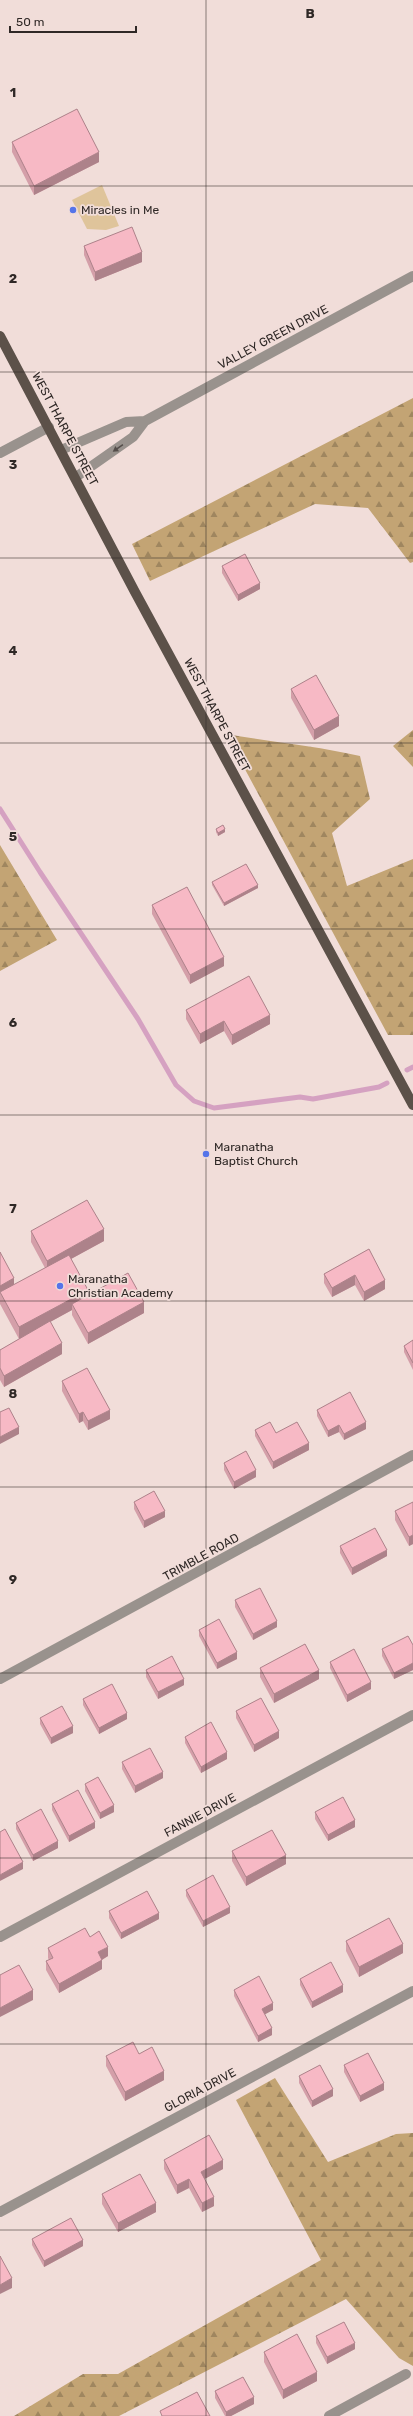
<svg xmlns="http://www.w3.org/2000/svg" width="413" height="2416" viewBox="0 0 413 2416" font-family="Rubik,sans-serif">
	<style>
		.forest { fill: url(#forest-firs) }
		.park { fill: #dfc49b }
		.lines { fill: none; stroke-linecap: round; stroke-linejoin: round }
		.stream { stroke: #d5a1c1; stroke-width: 5 }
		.minor { stroke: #99928d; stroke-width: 10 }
		.major { stroke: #5c5149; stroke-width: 10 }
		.wall { fill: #d49fa9 }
		.shaded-wall { fill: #ad828a }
		.building { fill: #f7b9c5; stroke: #ad828a }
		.oneway { fill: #544d4a }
		.grid { fill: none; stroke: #2f2826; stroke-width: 1; stroke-opacity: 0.55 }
		.poi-dot { fill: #5574e9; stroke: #f1ddd9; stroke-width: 1.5 }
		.labels { text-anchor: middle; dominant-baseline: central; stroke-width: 3.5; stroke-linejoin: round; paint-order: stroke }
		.poi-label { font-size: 12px; fill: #2f2826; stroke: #f1ddd9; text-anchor: start }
		.street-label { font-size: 12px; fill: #2f2826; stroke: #f1ddd9 }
		.grid-label { font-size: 13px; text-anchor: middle; font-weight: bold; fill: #2f2826; stroke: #f1ddd9; stroke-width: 3.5; stroke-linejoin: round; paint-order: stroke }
	</style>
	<defs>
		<pattern id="forest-firs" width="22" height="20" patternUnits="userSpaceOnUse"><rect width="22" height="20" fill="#c3a474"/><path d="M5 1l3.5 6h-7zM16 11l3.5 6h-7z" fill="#9f865f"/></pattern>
	</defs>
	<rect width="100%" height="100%" fill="#f1ddd9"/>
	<!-- forest -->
	<path class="forest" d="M413,398V562L410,563L368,508L315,504L150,581L132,544Z
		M413,730V767L393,746Z
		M226,734C271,742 316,746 360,756L370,799L332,833L347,886L413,859V1035H388Z
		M0,845L57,940L0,971Z
		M275,2078L328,2162L396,2134L413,2133V2366L399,2358L346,2299L119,2416H14L83,2374H118L321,2260L236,2100Z"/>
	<!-- park -->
	<path class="park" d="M102,185L119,226L106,230L87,229L72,200Z"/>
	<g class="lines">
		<!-- stream -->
		<path class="stream" d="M0,809L40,872L138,1019L176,1085L194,1101L214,1108L300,1097L313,1099L379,1087L387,1083
			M407,1070L413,1067"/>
		<!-- minor -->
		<path class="minor" d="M61,450L126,422L145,421L413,276
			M0,453L49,427
			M76,477L133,437L145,421
			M0,1679L413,1455
			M0,1937L413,1715
			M0,2212L413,1991
			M329,2416L406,2374"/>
		<!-- major -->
		<path class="major" d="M0,336L135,592L413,1105"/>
	</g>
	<!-- wall -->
	<path class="wall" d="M12,142L99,162L34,195L12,152Z
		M84,246L142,262L95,281L84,255Z
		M222,566L260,589L238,601L222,573Z
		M291,689L339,726L314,740L291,698Z
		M216,829L225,832L218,836L216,832Z
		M212,882L258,888L224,906L212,885Z
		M152,905L224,966L190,984L152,914Z
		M186,1010L270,1024L232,1045L224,1031L200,1044L186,1019Z
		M31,1231L104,1241L71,1259L88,1295L144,1313L88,1344L72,1315V1310L50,1322L62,1354L4,1387L0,1380V1350L36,1329L19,1339L0,1304V1252L14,1285L45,1268L31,1242Z
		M369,1249L385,1289L364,1301L355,1285L332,1297L324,1283V1274Z
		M413,1340V1370L404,1352V1346Z
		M62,1381L110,1419L88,1430L83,1421L79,1423L62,1391Z
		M317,1410L366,1429L344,1440L339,1432L328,1437L317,1416Z
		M255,1430L276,1433L309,1450L273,1469L255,1436Z
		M224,1463L256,1477L234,1489L224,1470Z
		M134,1502L165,1517L144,1528L134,1509Z
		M413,1502V1544L409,1546L395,1520V1511Z
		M340,1546L387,1556L352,1575L340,1553Z
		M235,1600L277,1627L253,1640L235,1607Z
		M199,1630L237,1659L217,1669L199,1636Z
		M413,1645V1670L394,1679L382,1656V1649Z
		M330,1662L371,1689L347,1702L330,1668Z
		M260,1668L319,1679L274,1703L260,1677Z
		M146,1670L184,1685L158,1699L146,1677Z
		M83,1699L127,1719L99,1734L83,1705Z
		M236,1711L279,1738L254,1752L236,1718Z
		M40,1718L73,1733L51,1744L40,1724Z
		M185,1737L227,1759L201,1773L185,1743Z
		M122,1762L163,1778L135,1793L122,1769Z
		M85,1784L114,1812L100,1819L85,1791Z
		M52,1804L95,1828L69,1842L52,1810Z
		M315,1812L355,1827L328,1841L315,1819Z
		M16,1823L58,1848L33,1861L16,1829Z
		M232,1851L286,1864L246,1886L232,1861Z
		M186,1890L230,1913L203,1927L186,1896Z
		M109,1911L159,1919L121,1939L109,1918Z
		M90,1937L108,1956L102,1960V1969L59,1993L46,1970V1961L49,1960L48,1958V1948Z
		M346,1941L403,1953L359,1977L346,1951Z
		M300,1979L343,1992L312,2008L300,1985Z
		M234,1990L273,2010L264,2014L272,2035L258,2042L234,1996Z
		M139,2054L164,2080L125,2101L106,2066V2056Z
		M344,2065L384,2090L360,2102L344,2072Z
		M299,2076L333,2096L312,2107L299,2083Z
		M164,2160L223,2169L204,2179L214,2206L202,2212L189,2188L177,2194L164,2169Z
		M102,2194L156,2212L118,2232L102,2204Z
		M32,2239L83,2246L44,2267L32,2245Z
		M316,2336L355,2349L327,2364L316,2343Z
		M264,2352L317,2381L283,2399L264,2362Z
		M215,2391L254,2404L231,2416H225L215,2398Z"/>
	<!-- shaded-wall -->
	<path class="shaded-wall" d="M99,152V162L34,195V186Z
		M142,252V262L95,281V272Z
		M260,583V589L238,601V595Z
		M339,716V726L314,740V730Z
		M225,829V832L218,836V833Z
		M258,885V888L224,906V903Z
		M224,957V966L190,984V975Z
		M270,1015V1024L232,1045V1035Z
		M224,1021V1031L200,1044V1034Z
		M104,1229V1241L47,1272V1261Z
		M355,1275V1285L332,1297V1288Z
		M14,1278V1289L0,1292V1297V1286Z
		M385,1280V1289L364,1301V1292Z
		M88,1290V1301L72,1304V1310L19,1339V1327Z
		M144,1302V1313L88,1344V1333Z
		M62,1343V1354L4,1387V1376Z
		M110,1410V1419L88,1430V1421Z
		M83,1412V1421L79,1423V1414Z
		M366,1422V1429L344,1440V1434Z
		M339,1425V1432L328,1437V1431Z
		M19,1427V1434L0,1444V1437Z
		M309,1443V1450L273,1469V1462Z
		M256,1470V1477L234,1489V1482Z
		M165,1511V1517L144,1528V1521Z
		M413,1535V1544L409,1546V1537Z
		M387,1550V1556L352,1575V1568Z
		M277,1621V1627L253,1640V1634Z
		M237,1652V1659L217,1669V1663Z
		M413,1663V1670L394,1679V1673Z
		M319,1670V1679L274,1703V1694Z
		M184,1679V1685L158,1699V1692Z
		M371,1682V1689L347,1702V1695Z
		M127,1713V1719L99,1734V1728Z
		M73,1726V1733L51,1744V1738Z
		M279,1731V1738L254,1752V1745Z
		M227,1752V1759L201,1773V1767Z
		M163,1772V1778L135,1793V1786Z
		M114,1805V1812L100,1819V1813Z
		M355,1820V1827L328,1841V1835Z
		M95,1822V1828L69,1842V1836Z
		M58,1841V1848L33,1861V1855Z
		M286,1855V1864L246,1886V1877Z
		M23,1862V1869L0,1881V1875Z
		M230,1907V1913L203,1927V1921Z
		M159,1913V1919L121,1939V1933Z
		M403,1944V1953L359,1977V1967Z
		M108,1947V1956L98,1962V1952Z
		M102,1960V1969L59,1993V1984Z
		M343,1985V1992L312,2008V2002Z
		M33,1990V2000L0,2017V2008Z
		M273,2003V2010L262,2016V2009Z
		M272,2028V2035L258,2042V2036Z
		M164,2071V2080L125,2101V2092Z
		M384,2083V2090L360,2102V2096Z
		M333,2089V2096L312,2107V2101Z
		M223,2160V2169L201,2181V2172Z
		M189,2179V2188L177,2194V2185Z
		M214,2197V2206L202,2212V2203Z
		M156,2203V2212L118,2232V2223Z
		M83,2240V2246L44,2267V2261Z
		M12,2278V2288L0,2294V2285Z
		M355,2343V2349L327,2364V2357Z
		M317,2372V2381L283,2399V2390Z
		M254,2397V2404L231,2416H226V2412Z"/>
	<!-- building -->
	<path class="building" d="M77,109L99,152L34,186L12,142Z
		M132,227L142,252L95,272L84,246Z
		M245,554L260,583L238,595L222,566Z
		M316,675L339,716L314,730L291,689Z
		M223,825L225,829L218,833L216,829Z
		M246,864L258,885L224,903L212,882Z
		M187,887L224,957L190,975L152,905Z
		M249,976L270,1015L232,1035L224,1021L200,1034L186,1010Z
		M87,1200L104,1229L47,1261L31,1231Z
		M369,1249L385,1280L364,1292L355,1275L332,1288L324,1274Z
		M0,1252L14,1278L0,1286Z
		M69,1255L88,1290L19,1327L0,1292Z
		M128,1273L144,1302L88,1333L72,1304Z
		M50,1321L62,1343L4,1376L0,1368V1350Z
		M413,1340V1363L404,1346Z
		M87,1368L110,1410L88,1421L83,1412L79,1414L62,1381Z
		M350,1392L366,1422L344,1434L339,1425L328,1431L317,1410Z
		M9,1408L19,1427L0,1437V1412Z
		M270,1422L276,1433L297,1422L309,1443L273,1462L255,1430Z
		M246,1451L256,1470L234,1482L224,1463Z
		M154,1491L165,1511L144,1521L134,1502Z
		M413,1502V1535L409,1537L395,1511Z
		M375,1528L387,1550L352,1568L340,1546Z
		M260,1588L277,1621L253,1634L235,1600Z
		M219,1619L237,1652L217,1663L199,1630Z
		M408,1636L413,1645V1663L394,1673L382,1649Z
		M305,1644L319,1670L274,1694L260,1668Z
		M354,1649L371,1682L347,1695L330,1662Z
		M172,1656L184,1679L158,1692L146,1670Z
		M112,1684L127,1713L99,1728L83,1699Z
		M261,1698L279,1731L254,1745L236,1711Z
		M62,1706L73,1726L51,1738L40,1718Z
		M211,1722L227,1752L201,1767L185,1737Z
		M150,1748L163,1772L135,1786L122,1762Z
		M98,1777L114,1805L100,1813L85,1784Z
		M78,1790L95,1822L69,1836L52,1804Z
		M343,1797L355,1820L328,1835L315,1812Z
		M41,1809L58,1841L33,1855L16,1823Z
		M5,1829L23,1862L0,1875V1832Z
		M272,1830L286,1855L246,1877L232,1851Z
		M213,1875L230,1907L203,1921L186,1890Z
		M147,1891L159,1913L121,1933L109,1911Z
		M389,1918L403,1944L359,1967L346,1941Z
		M85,1928L90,1937L99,1931L108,1947L98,1952L102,1960L59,1984L46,1961L53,1958L48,1948Z
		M331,1962L343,1985L312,2002L300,1979Z
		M19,1965L33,1990L0,2008V1975Z
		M259,1976L273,2003L262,2009L272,2028L258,2036L234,1990Z
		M133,2042L139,2054L152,2047L164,2071L125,2092L106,2056Z
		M368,2053L384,2083L360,2096L344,2065Z
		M320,2065L333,2089L312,2101L299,2076Z
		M209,2135L223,2160L201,2172L214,2197L202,2203L189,2179L177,2185L164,2160Z
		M140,2174L156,2203L118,2223L102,2194Z
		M71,2218L83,2240L44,2261L32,2239Z
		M0,2256L12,2278L0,2285Z
		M344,2322L355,2343L327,2357L316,2336Z
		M297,2334L317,2372L283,2390L264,2352Z
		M243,2377L254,2397L226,2412L215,2391Z
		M197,2392L210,2416H162L160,2411Z"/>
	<!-- one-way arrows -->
	<defs><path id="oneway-solid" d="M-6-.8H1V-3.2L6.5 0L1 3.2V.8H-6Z"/></defs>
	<use class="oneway" href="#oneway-solid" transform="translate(118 448) rotate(145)"/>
	<!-- grid -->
	<path class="grid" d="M206,0V2416M0,186H413M0,372H413M0,558H413M0,743H413M0,929H413M0,1115H413M0,1301H413M0,1487H413M0,1673H413M0,1858H413M0,2044H413M0,2230H413"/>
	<!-- markers -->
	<g class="poi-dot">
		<circle cx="73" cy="210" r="4"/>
		<circle cx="206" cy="1154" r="4"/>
		<circle cx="60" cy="1286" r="4"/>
	</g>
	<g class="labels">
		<!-- poi labels -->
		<g class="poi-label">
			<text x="81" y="210">Miracles in Me</text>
			<text x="214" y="1147">Maranatha<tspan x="214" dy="14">Baptist Church</tspan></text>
			<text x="68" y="1279">Maranatha<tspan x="68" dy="14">Christian Academy</tspan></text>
		</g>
		<!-- street labels -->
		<g class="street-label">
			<text transform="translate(273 337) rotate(-28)">VALLEY GREEN DRIVE</text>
			<text transform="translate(65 429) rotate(62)">WEST THARPE STREET</text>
			<text transform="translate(217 715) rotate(62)">WEST THARPE STREET</text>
			<text transform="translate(201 1557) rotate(-29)">TRIMBLE ROAD</text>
			<text transform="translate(200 1815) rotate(-28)">FANNIE DRIVE</text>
			<text transform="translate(200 2090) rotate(-28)">GLORIA DRIVE</text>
		</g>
	</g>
	<g class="grid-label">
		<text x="310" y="18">B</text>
		<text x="13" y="97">1</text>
		<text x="13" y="283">2</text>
		<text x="13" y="469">3</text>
		<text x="13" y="655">4</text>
		<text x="13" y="841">5</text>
		<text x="13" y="1027">6</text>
		<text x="13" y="1213">7</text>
		<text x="13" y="1398">8</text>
		<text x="13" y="1584">9</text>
	</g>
	<!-- scale -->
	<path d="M10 26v6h126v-6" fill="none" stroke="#2f2826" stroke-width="2"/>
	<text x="16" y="26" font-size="12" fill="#2f2826" stroke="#f1ddd9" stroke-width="3" paint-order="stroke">50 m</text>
</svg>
